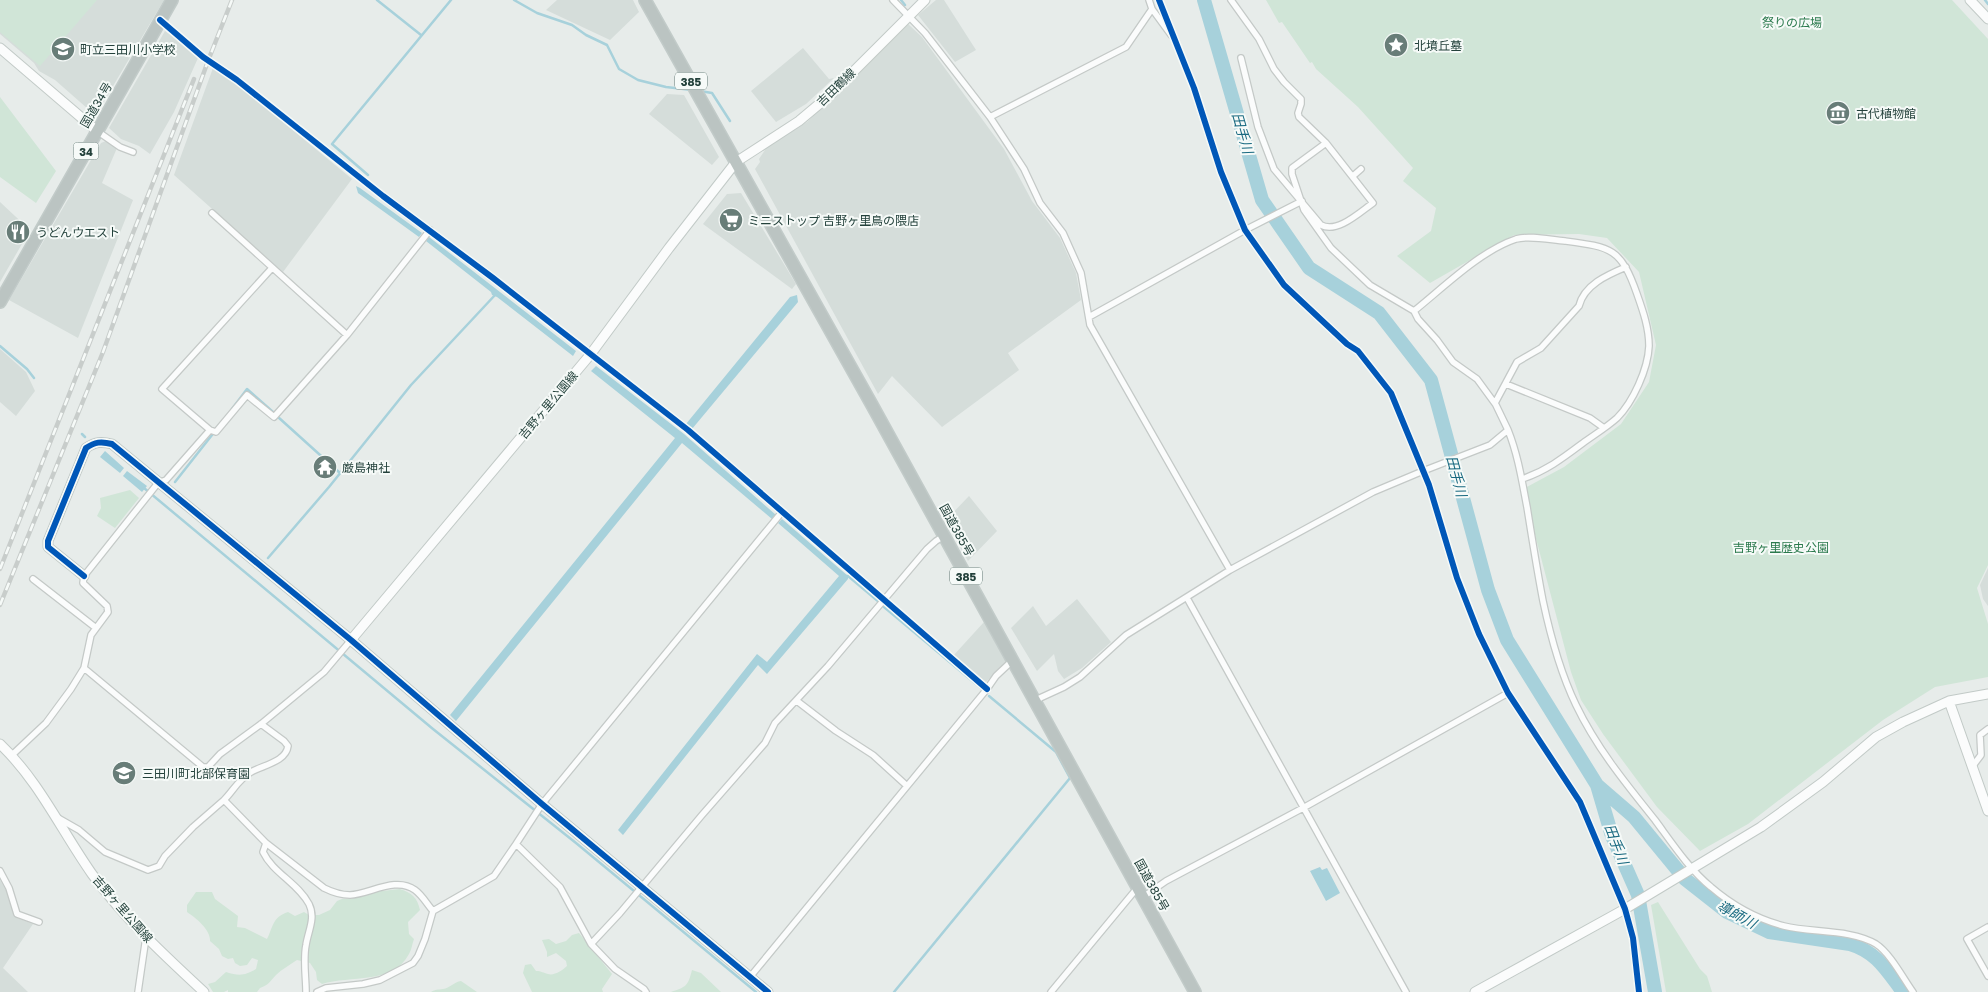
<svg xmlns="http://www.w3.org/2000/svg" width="1988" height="992" viewBox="0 0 1988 992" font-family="'Golos Text','Noto Sans JP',sans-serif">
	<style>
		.built { fill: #d5ddda }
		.green { fill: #d0e5d7 }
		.water { fill: #a7d1db }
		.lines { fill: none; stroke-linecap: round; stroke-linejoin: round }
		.stream { stroke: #a7d1db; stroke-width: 2.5 }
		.river { stroke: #a7d1db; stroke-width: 14 }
		.street-casing { stroke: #c4c9c7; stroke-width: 8 }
		.secondary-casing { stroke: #c2cac7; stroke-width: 11 }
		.highway-casing { stroke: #c2cbc9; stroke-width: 14 }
		.street { stroke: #fbfcfc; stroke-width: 5.5 }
		.secondary { stroke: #fbfcfc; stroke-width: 9 }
		.highway { stroke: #bbc4c2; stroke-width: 11 }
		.rail-casing { stroke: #c8cdcb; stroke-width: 4.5 }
		.rail { stroke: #f6faf8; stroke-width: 2.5; stroke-dasharray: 8; stroke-linecap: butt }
		.cycleway-casing { stroke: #f6faf8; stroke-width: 9 }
		.cycleway { stroke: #0057b8; stroke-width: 6 }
		.labels { text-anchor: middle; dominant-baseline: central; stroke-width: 4; stroke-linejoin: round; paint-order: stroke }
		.shield { fill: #f6faf8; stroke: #627874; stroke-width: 1 }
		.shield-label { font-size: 11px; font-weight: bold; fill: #23413b }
		.park-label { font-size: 12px; fill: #2b7a4d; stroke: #f6faf8 }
		.poi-label { font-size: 12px; fill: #23413b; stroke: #f6faf8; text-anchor: start }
		.street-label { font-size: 12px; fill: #23413b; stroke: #f6faf8 }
		.water-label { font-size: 14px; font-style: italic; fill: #1a6a81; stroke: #f6faf8 }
	</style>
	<rect width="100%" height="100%" fill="#e7ecea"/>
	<!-- built -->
	<path class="built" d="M0,0H164L100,108L88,109L55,80L39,71L34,63L0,34Z
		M557,0H633L639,12L610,40L546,10Z
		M936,0H944L976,50L955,62L918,15Z
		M907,23L922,37L1004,149L1032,201L1060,238L1076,273L1081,300L1008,353L1019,370L942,427L892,376L878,394L755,169L760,162L759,159L767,147L807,122Z
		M165,31L182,42L198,58L174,112L150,154L139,146L121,139L109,128Z
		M803,48L829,79L834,78L806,104L776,122L751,91Z
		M213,68L237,84L352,179L283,272L174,175Z
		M667,94L684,95L719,157L712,165L649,114Z
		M106,141L117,148L102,183L133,200L78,338L9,300L101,143Z
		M741,193L796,284L792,289L703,224L727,194Z
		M0,202L30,230L0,282Z
		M0,349L26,372L35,391L16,416L0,402Z
		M969,496L997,531L968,561L945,521Z
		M1988,568V606L1983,599L1980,585Z
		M1077,599L1111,642L1082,668L1064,679L1058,671L1054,654L1037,671L1011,628L1033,606L1046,626Z
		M984,622L1006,662L984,684L953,656Z
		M0,880L9,895L12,908L17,918L33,924L3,968L28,992H0Z"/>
	<!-- green -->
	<path class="green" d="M0,0H97L40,66L0,32Z
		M1266,0H1952L1988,39V565L1977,588L1988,624V677L1935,687L1883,720L1748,824L1700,851L1657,807L1603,734L1581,700L1571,672L1523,489L1564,467L1621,424L1649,382L1656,345L1639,272L1607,238L1579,234L1514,235L1430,283L1397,256L1431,231L1436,208L1403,181L1413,168L1358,107L1316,69L1312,62L1310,63L1282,22L1279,23Z
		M0,97L56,171L36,203L0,177Z
		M130,490L139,498L115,528L97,516L101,508L100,498Z
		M400,889C412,893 417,897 420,910L408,922L409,934L414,939C412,944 412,949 409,954C393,985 350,975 322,984L317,980L316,972L310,963L297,960C290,965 282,969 276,975C270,981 269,985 260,988L257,992H228V990L224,992H213L208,984L215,982L226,972C239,976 244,976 256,969L258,960L252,958L247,965L240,966L235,963L233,958L228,959L222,956L219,949L210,941C211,930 196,918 187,912V905L196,892H212L215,899L238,916L237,927L245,928L267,939C273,928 272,917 288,912L295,916L304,912L309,915H319L330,910L337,901L342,899H352L373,892Z
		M1658,902L1700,969L1707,976L1712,992H1666L1651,905Z
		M579,933L612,974L602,989L603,992H532L523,973L525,965L531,964L536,971C542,971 543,973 548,974C554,976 563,970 567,966L566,961L556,953L547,957V952L542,940L549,939L556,944L566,941L572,935Z
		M692,970L701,973L721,992H671C686,987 688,986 692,970Z
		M461,981L477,992H431C436,989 437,990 443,989C450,988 454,982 461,981Z"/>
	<!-- water -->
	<path class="water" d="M356,186L360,188L422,233L419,237L358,193Z
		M429,237L576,351L573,356L497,297L492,295L491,292L426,241Z
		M797,295L798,302L692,429L686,424L790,297Z
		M596,366L684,434L776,515L772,519L682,443L456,721L450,715L675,438L591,371Z
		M105,451L124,468L120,473L100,457Z
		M127,471L147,486L142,492L123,476Z
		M782,519L848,576V579L767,674L758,665L623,835L618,830L757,654L767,662L839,576L778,523Z
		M1320,867L1322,870L1327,868L1340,893L1326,901L1310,871Z"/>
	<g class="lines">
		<!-- stream -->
		<path class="stream" d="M377,0L421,35
			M514,0L537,13L572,25L586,35L607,45L619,69L638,80L666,87L692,90
			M901,0L905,5
			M1985,0L1988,4
			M700,91L712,93L730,121
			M368,175L332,144L451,0
			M0,346L27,369L34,378
			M232,409L247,389L273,412
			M278,417L340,473
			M82,434L85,437
			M175,482L212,435
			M144,488L433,729L576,843L756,992
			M268,558L329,487L411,385L496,294
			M845,576H848L879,602
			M884,607L982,689
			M894,992L1070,778L1056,752L989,696"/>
		<!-- river -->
		<path class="river" d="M1204,0L1262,200L1309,268L1379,313L1431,380L1488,590L1507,640L1597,785L1612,836L1638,895L1655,992
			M1597,785L1634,817L1685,879L1727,912L1769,932L1850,944C1877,952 1887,971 1903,992"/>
		<!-- street casing -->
		<g class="street-casing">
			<path id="street" d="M893,0L925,33L990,117L1024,169L1040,203L1063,233L1081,273L1090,325L1230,570
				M1149,0L1152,9L1171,35
				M1159,0L1194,88L1221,172L1245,230L1284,285L1347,344L1358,351L1391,393L1429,485L1457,578L1479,634L1508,693L1580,802L1625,909L1633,938L1639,992
				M1231,0L1259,39L1274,69L1284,82L1301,99V104L1298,113L1299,117L1326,143L1373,203C1360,212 1337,234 1321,225L1274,169L1258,127L1241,58
				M160,20L203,57L237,80L383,196L493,278L688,430L987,689
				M990,117L1126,47L1152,9
				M97,131L120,147L133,152
				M1326,143L1292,168V174L1304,210L1331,248L1370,285L1414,311L1418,319L1437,340L1453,362L1477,379L1496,405
				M1353,176L1361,169
				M212,213L347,335
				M272,268L162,389L210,430L216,432L247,395L274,417L347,335L430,230
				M1414,311C1444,287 1480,251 1516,239C1530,235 1551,240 1565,241C1611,247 1621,248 1637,294C1643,311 1649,328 1649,346C1648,369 1633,402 1617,418C1607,427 1594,435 1583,443C1563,458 1546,471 1522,479
				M1089,317L1245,230L1302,201
				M1506,384L1590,418L1604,428
				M1508,430C1518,455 1522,481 1527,507C1532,538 1537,570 1543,601C1550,634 1561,674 1576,705C1596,747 1626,784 1655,820C1672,843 1689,869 1711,887C1732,905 1757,919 1784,926C1811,933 1851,929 1876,944C1890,953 1903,978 1913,992
				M33,579L96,628
				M1187,598L1406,992
				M84,668L203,767H208L220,754L261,724L324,672L351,640
				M797,701L836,731L873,755L906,785
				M1036,703L1040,698L1064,687L1080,677L1126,635L1230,570L1373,492L1423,471L1490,445L1508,430L1495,403L1517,362L1541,348L1579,306C1584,285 1607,275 1626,267
				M12,755L46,723L71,689L84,668L91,635L108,612L107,606L83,583L84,576L158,483L166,480L210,430
				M1972,767L1981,755L1980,735L1988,729
				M224,800C234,790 237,781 251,772C263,765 286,762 288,746L284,741L261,724
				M58,818L79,830L105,852L148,870L159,866L165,856L193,827L224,800L266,843L324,888C332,892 341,895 350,895C370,894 396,876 415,890C422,895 427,904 433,911
				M266,843L263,852C273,873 298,883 309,904C316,918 308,931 306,945C303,960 306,977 306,992
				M516,844L542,804L782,512
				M0,871L9,888L17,914L39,922
				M1143,897L1166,881L1303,808L1508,693
				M1988,927L1967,939L1988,976
				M591,944L620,913L702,815L765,743L775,723L828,666L927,549L936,541L944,536
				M750,977L987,689L996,676L1013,660
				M138,992L146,937
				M317,992L326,988L363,984L380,980L413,963L418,956L425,939L433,911L494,876L516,844L560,887L591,944L615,969L644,989L646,992
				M1051,992L1138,887"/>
		</g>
		<!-- secondary casing -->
		<g class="secondary-casing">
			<path id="secondary" d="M1970,0L1988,19
				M0,48L97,131
				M84,576L48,547V541L86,448C95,442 101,441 112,444L351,640L542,804L768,992
				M351,640L590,355L669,248L736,162L799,121L830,95L925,0
				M1949,701L1988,811
				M0,744C39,781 61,830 92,874C124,918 164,955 204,992
				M1475,992L1625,909L1761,827L1823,782L1876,737L1903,722L1949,701L1988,694"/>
		</g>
		<!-- highway casing -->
		<g class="highway-casing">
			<path id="highway" d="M645,0L872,405L1195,992
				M0,302L172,0"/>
		</g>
		<!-- street -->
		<use href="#street" class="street"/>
		<!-- secondary -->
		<use href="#secondary" class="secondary"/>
		<!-- highway -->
		<use href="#highway" class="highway"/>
		<!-- rail casing -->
		<g class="rail-casing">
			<path id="rail" d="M0,569L194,79
				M0,605L103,352L208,61L232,0"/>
		</g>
		<!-- rail -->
		<use href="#rail" class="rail"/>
		<!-- cycleway casing -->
		<g class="cycleway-casing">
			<path id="cycleway" d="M1159,0L1194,88L1221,172L1245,230L1284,285L1347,344L1358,351L1391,393L1429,485L1457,578L1479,634L1508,693L1580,802L1625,909L1633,938L1639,992
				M160,20L203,57L237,80L383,196L493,278L688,430L987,689
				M84,576L48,547V541L86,448C95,442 101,441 112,444L351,640L542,804L768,992"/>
		</g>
		<!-- cycleway -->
		<use href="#cycleway" class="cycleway"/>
	</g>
	<!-- icons -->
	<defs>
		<g id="sight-disc" transform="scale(1.25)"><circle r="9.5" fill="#687d78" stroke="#f6faf8"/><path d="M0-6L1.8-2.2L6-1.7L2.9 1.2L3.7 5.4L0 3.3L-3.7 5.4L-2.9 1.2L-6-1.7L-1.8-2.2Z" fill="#fff"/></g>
		<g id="school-disc" transform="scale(1.25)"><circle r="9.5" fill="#687d78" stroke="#f6faf8"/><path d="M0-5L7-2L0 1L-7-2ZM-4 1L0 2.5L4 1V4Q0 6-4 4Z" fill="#fff"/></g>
		<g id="museum-disc" transform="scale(1.25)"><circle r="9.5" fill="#687d78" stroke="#f6faf8"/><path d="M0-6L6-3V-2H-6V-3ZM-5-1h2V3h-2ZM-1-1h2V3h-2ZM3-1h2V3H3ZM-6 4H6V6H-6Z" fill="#fff"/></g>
		<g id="supermarket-disc" transform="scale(1.25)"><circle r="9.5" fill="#687d78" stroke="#f6faf8"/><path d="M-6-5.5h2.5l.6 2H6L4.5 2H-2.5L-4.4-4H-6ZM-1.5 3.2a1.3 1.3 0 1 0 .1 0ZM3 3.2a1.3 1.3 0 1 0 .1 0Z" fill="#fff"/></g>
		<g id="restaurant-disc" transform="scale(1.25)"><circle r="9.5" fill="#687d78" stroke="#f6faf8"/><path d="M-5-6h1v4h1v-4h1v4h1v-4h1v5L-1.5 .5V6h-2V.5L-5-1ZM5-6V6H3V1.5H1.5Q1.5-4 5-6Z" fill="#fff"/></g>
		<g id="temple-disc" transform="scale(1.25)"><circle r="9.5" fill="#687d78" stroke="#f6faf8"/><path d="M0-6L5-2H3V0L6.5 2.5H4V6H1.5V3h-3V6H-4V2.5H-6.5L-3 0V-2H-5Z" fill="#fff"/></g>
	</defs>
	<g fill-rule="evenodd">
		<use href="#sight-disc" x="1396" y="45"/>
		<use href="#school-disc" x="63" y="49"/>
		<use href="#museum-disc" x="1838" y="113"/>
		<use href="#supermarket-disc" x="731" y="220"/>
		<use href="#restaurant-disc" x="18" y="232"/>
		<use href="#temple-disc" x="325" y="467"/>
		<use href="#school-disc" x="124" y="773"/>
	</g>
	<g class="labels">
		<!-- shield labels -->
		<g class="shield">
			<rect x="675" y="72.5" width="32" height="17" rx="4"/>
			<rect x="73.5" y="142.5" width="25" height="17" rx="4"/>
			<rect x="950" y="567.5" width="32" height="17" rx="4"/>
		</g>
		<g class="shield-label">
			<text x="691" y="81">385</text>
			<text x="86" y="151">34</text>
			<text x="966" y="576">385</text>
		</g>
		<!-- park labels -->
		<g class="park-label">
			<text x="1792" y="22">祭りの広場</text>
			<text x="1781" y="547">吉野ヶ里歴史公園</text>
		</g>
		<!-- poi labels -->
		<g class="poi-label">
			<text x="1414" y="45">北墳丘墓</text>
			<text x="80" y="49">町立三田川小学校</text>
			<text x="1856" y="113">古代植物館</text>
			<text x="748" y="220">ミニストップ 吉野ヶ里鳥の隈店</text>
			<text x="36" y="232">うどんウエスト</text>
			<text x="342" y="467">厳島神社</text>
			<text x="142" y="773">三田川町北部保育園</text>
		</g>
		<!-- street labels -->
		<g class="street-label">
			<text transform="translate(836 87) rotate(-44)">吉田鶴線</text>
			<text transform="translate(96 105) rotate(-60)">国道34号</text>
			<text transform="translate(548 405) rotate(-50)">吉野ヶ里公園線</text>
			<text transform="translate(957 530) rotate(61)">国道385号</text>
			<text transform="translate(1152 885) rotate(61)">国道385号</text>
			<text transform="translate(123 909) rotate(49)">吉野ヶ里公園線</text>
		</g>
		<!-- water labels -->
		<g class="water-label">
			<text transform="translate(1243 133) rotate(74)">田手川</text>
			<text transform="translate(1457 476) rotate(75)">田手川</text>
			<text transform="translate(1617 844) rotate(69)">田手川</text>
			<text transform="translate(1737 914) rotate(29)">導師川</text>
		</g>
	</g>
</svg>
